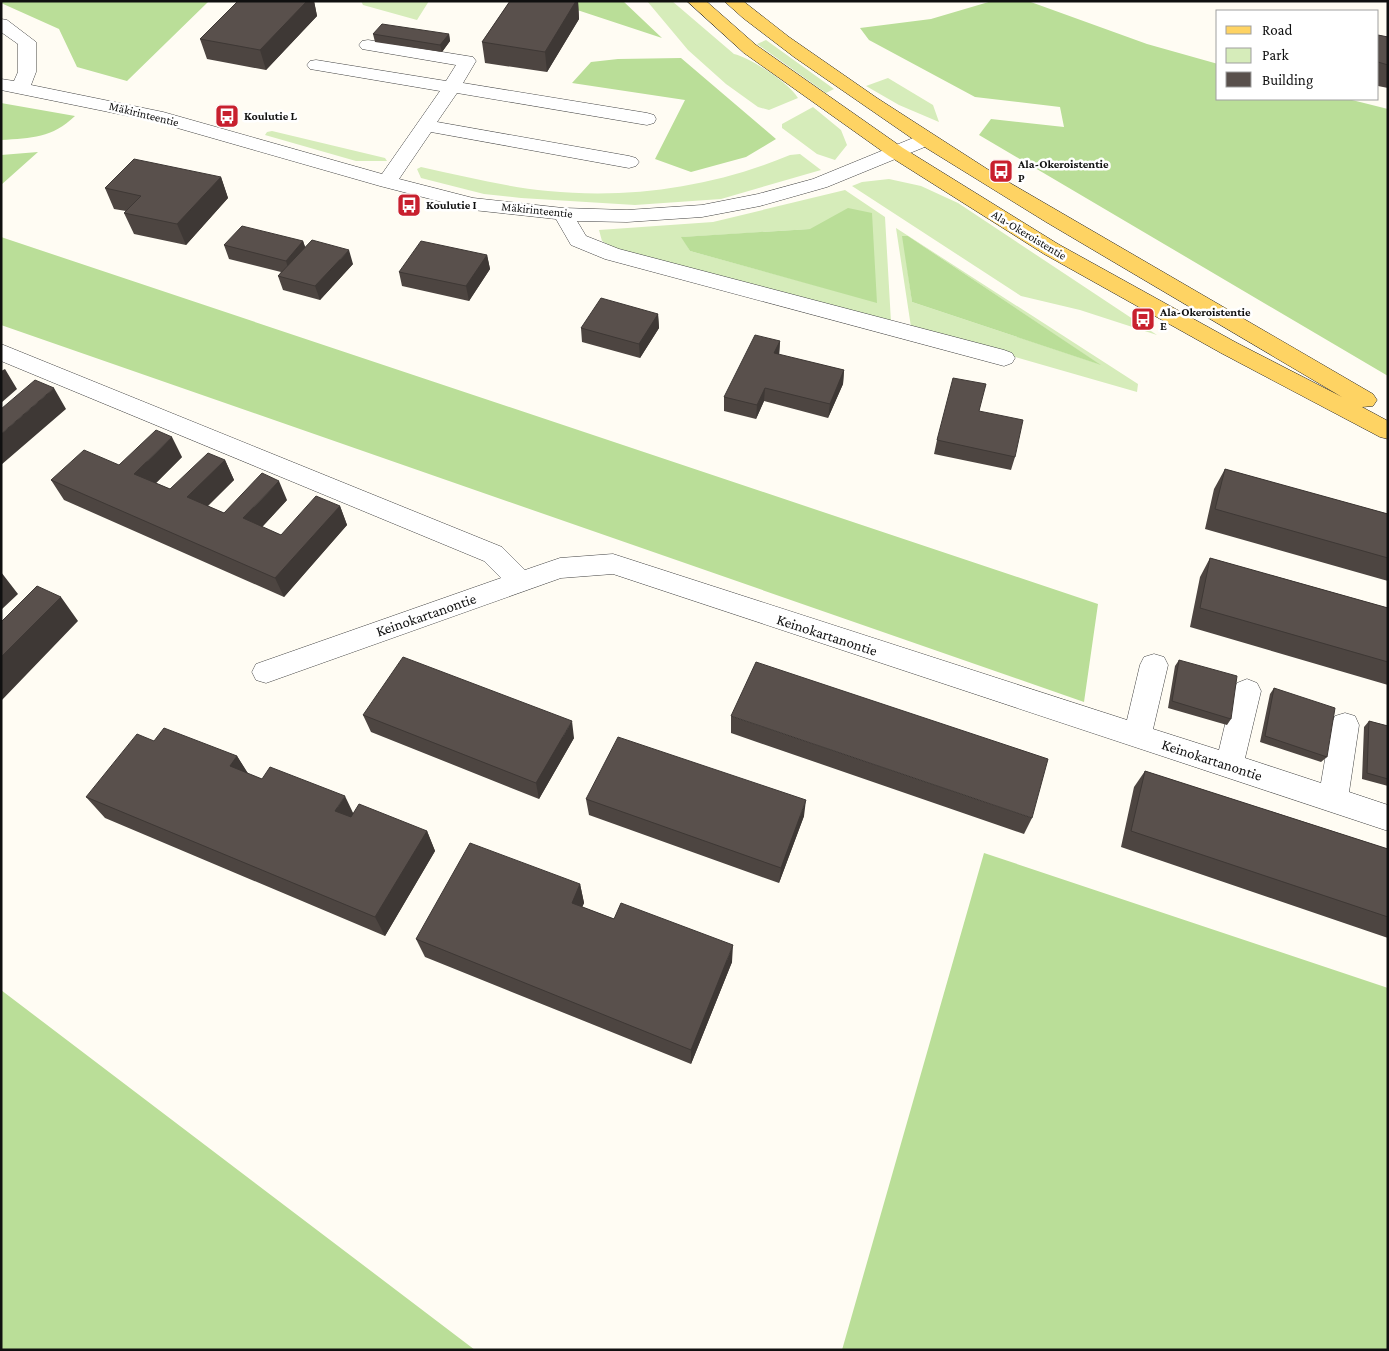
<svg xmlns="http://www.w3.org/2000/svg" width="1389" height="1351" viewBox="0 0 1389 1351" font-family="'Crimson Pro',serif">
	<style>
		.green { fill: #d6ecba; fill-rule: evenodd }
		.forest { fill: #bade98 }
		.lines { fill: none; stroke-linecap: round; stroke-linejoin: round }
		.minor-casing { stroke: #434343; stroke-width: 1 }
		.major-casing { stroke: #212121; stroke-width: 1 }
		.minor { fill: #fff; fill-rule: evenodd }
		.major { fill: #fed363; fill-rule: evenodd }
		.wall { fill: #4d4541 }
		.shaded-wall { fill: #3e3835 }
		.building { fill: #59504c; stroke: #3e3835 }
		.labels { text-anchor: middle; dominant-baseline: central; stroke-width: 5; stroke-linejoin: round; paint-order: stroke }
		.far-street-label { font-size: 12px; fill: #101010; stroke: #fff }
		.far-poi-label { font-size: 12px; font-weight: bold; fill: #101010; stroke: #fff; text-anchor: start }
		.street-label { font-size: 15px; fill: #101010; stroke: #fff }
	</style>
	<rect width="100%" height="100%" fill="#fffcf3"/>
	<!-- green -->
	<path class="green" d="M361,1H429L417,20L363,5Z
		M647,1H672L734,54C751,58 789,83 798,98L769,110L758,107L726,84L688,50Z
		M766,40L834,89L826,93L757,44Z
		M888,78L933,105L939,122L899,105L866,86Z
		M813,107L841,130L847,145L835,160L817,154L782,128V124Z
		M272,131L385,158L387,161H356L265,135L267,132Z
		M800,154L821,170L721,199L635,205L521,198L484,194L421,178L417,169L421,167C463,176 505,187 548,191C631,199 713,187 790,155Z
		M889,179L921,186L958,203L1157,335L1080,310L1021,296L852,186L862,182Z
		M845,190L885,217L891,322L616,250L602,241L599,230L713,222ZM810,229L877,302L690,251L682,237Z
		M896,228L1138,384L1137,392L911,327ZM903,236H908L1099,364L912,302Z"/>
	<!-- forest -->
	<path class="forest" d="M1,1H203L208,2L127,81L77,67L59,29L1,3Z
		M550,1H623L662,38Z
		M992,1H1028L1147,44L1218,64V99H1348L1388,109V376L979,135L991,119L1064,127L1060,107L975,97L869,40L860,28L931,19Z
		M681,58L776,139L746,157L691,172L655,159L685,100L572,83L591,62L618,59Z
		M1,103L75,116C52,138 32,138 1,140Z
		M38,152L1,185V155Z
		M848,208L872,213L877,303L690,251L681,237L810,229Z
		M902,236H908L1101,365L912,302Z
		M1,237L1098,604L1084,702L1,325Z
		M984,853L1388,988V1350H842Z
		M1,990L475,1350H1Z"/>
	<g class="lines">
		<!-- minor casing -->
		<g class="minor-casing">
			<path id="minor" d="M1,19L7,20L36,42V72L31,85L163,112L382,174L440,91L316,70L310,69L307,65L310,61L316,60L446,81L456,65L362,49L359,45L362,41L368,40L473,57L476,61L463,83L647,113L654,115L656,119L654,123L647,125L457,93L437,122L629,156L636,158L639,162L636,166L629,168L431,132L399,179L473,198L563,208L627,210L702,205L758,194L813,179L918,136L925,134L932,136L935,140L932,144L827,187L760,206L702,217L627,222L577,221L586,236L619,249L1004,350L1012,353L1015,358L1012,363L1004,366L605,259L571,245L556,219L473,210L380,186L153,121L1,90V79L14,81L18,72V44L1,32Z
				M1,344L502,547L525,570L560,558L613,554L1127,720L1140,665L1144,657L1154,654L1164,657L1168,665L1153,729L1219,750L1233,691L1237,683L1247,679L1257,683L1261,691L1245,758L1321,783L1331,725L1335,716L1345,713L1355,716L1359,725L1349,792L1388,805V831L613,574L561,578L266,683L256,680L252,672L256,664L501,578L484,561L1,361Z"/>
		</g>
		<!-- major casing -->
		<g class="major-casing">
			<path id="major" d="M687,1H706L756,45L903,148L1058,244L1237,343L1342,397L1046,222L923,146L794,57L743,18L724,1H743L789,37L877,98L998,176L1373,394L1377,400L1373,406L1362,407L1388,421V439L1380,437L1221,353L1044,254L889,156L744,53Z"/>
		</g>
		<!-- minor -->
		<use href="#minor" class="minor"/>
		<!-- major -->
		<use href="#major" class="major"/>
	</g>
	<!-- wall -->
	<path class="wall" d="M238,1H314L317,16L266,70L207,59L200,39Z
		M510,1H578L579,19L547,72L485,63L482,42Z
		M373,34H449L450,41L442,52L375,42Z
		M1378,35L1388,37V88L1378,86Z
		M221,177L228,198L186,245L134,234L124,213L126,211L114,209L105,188Z
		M303,241L305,247L353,264L320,300L283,290L278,276L281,272L229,259L224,245Z
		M487,255L490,269L469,301L402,286L399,272Z
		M658,314L659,328L640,358L582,342L581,328Z
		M780,341L779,355L844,370L843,384L828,418L764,401L756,419L724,411V397Z
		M979,411L1015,457L1011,470L934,454L937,440Z
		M182,457L156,483L170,489L225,460L234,480L208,506L224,513L287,500L262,527L281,535L340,506L347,525L284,597L64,500L51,480L119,465Z
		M1225,469L1388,514V581L1205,529L1214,489Z
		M1210,558L1388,608V685L1190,627L1200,577Z
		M1179,660L1231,719L1227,725L1168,708L1175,666Z
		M1274,688L1327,757L1321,762L1260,742L1270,694Z
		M363,715L574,738L539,799L371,732Z
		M731,716L1032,818L1024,834L731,733Z
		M1369,721L1388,726V786L1362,779L1364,727Z
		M154,741L237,756L248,774L262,779L353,813L427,831L435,851L385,936L105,818L86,797Z
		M1145,771L1388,849V938L1121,847L1134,787Z
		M586,799L804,816L779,883L589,815Z
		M580,884L584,903L582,907L732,962L691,1064L425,957L416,939Z"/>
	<!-- shaded-wall -->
	<path class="shaded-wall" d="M307,1H314L317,16L266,70L260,50Z
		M576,1H578L579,19L547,72L545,52Z
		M449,34L450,41L442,52L440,45Z
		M221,177L228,198L186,245L177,224Z
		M303,241L308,255L290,275L286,261Z
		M349,250L353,264L320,300L315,286Z
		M487,255L490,269L469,301L466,286Z
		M658,314L659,328L640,358L639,344Z
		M780,341L779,356L774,353Z
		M5,369L17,389L1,403V371Z
		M844,370L843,384L828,418L830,404Z
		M54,388L66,409L1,465V434Z
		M765,388L764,401L756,419L757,405Z
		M172,437L182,457L145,494L134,474Z
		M225,460L234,480L197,516L187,497Z
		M279,481L287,500L252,538L243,518Z
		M340,506L347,525L284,597L275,578Z
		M1,572L18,594L1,610Z
		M61,597L78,621L1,701V657Z
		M572,721L574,738L539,799L536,783Z
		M237,756L251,778L230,766Z
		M345,796L355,817L346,831L335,811Z
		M806,800L804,816L779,883L781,868Z
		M427,831L435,851L385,936L375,917Z
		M580,884L584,903L576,921L572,903Z
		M733,945L732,962L691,1064V1050Z"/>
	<!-- building -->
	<path class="building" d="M238,1H307L260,50L200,39Z
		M510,1H576L545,52L482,42Z
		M382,24L449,34L440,45L373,34Z
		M1378,35L1388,37V65L1378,62Z
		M134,159L221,177L177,224L124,213L141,196L105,188Z
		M242,226L303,241L286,261L224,245Z
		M312,240L349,250L315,286L278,276Z
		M421,241L487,255L466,286L399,272Z
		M601,298L658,314L639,344L581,328Z
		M755,335L780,341L774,353L844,370L830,404L765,388L757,405L724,397Z
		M953,378L986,384L979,411L1023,420L1015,457L937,440Z
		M35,380L54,388L1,434V409Z
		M156,430L172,437L134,474L170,489L208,453L225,460L187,497L224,513L262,473L279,481L243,518L281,535L316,496L340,506L275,578L51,480L84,450L119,465Z
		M1225,469L1388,514V558L1215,509Z
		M1210,558L1388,608V662L1200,608Z
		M37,586L61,597L1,657V622Z
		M403,657L572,721L536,783L363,715Z
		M1179,660L1237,676L1231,719L1172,701Z
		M756,662L1048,759L1032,818L731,716Z
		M1274,688L1335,708L1327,757L1265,736Z
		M1369,721L1388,726V779L1367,773Z
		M164,728L237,756L230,766L262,779L270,767L345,796L335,811L351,817L359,804L427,831L375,917L86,797L137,734L154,741Z
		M618,737L806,800L781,868L586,799Z
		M1145,771L1388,849V917L1131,831Z
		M470,843L580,884L572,903L614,919L621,903L733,945L691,1050L416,939Z"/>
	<!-- icons -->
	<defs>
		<g id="bus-square" transform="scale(1.25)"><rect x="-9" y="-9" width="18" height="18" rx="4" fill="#c8202e" stroke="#fff"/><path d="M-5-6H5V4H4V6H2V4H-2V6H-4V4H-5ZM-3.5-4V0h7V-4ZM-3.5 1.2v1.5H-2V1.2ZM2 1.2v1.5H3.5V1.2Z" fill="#fff"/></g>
	</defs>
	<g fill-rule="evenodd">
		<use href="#bus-square" x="227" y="116"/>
		<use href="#bus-square" x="1001" y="171"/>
		<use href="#bus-square" x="409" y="205"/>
		<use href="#bus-square" x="1143" y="319"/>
	</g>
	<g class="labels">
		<!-- far-street labels -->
		<g class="far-street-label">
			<text transform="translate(144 114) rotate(14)">Mäkirinteentie</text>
			<text transform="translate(537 210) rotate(6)">Mäkirinteentie</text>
			<text transform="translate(1029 235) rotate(31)">Ala-Okeroistentie</text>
		</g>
		<!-- far-poi labels -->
		<g class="far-poi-label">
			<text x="244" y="116">Koulutie L</text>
			<text x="1018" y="164">Ala-Okeroistentie<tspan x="1018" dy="14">P</tspan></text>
			<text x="426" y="205">Koulutie I</text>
			<text x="1160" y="312">Ala-Okeroistentie<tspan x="1160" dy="14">E</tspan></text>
		</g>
		<!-- street labels -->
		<g class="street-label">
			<text transform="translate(426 615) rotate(-19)">Keinokartanontie</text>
			<text transform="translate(827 635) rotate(18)">Keinokartanontie</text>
			<text transform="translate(1212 760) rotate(18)">Keinokartanontie</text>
		</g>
	</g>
	<!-- border -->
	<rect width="1389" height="1351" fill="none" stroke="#101010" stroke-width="5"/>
	<!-- legend -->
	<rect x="1216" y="10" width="162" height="90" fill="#ffffff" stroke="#9f9f9f"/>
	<rect x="1226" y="26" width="25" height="8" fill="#fed363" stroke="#9f9f9f"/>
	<text x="1262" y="35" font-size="15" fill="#101010">Road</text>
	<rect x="1226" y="48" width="25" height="15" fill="#d6ecba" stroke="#9f9f9f"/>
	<text x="1262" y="60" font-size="15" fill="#101010">Park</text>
	<rect x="1226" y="72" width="25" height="15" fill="#59504c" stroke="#9f9f9f"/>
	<text x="1262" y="85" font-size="15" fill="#101010">Building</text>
</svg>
